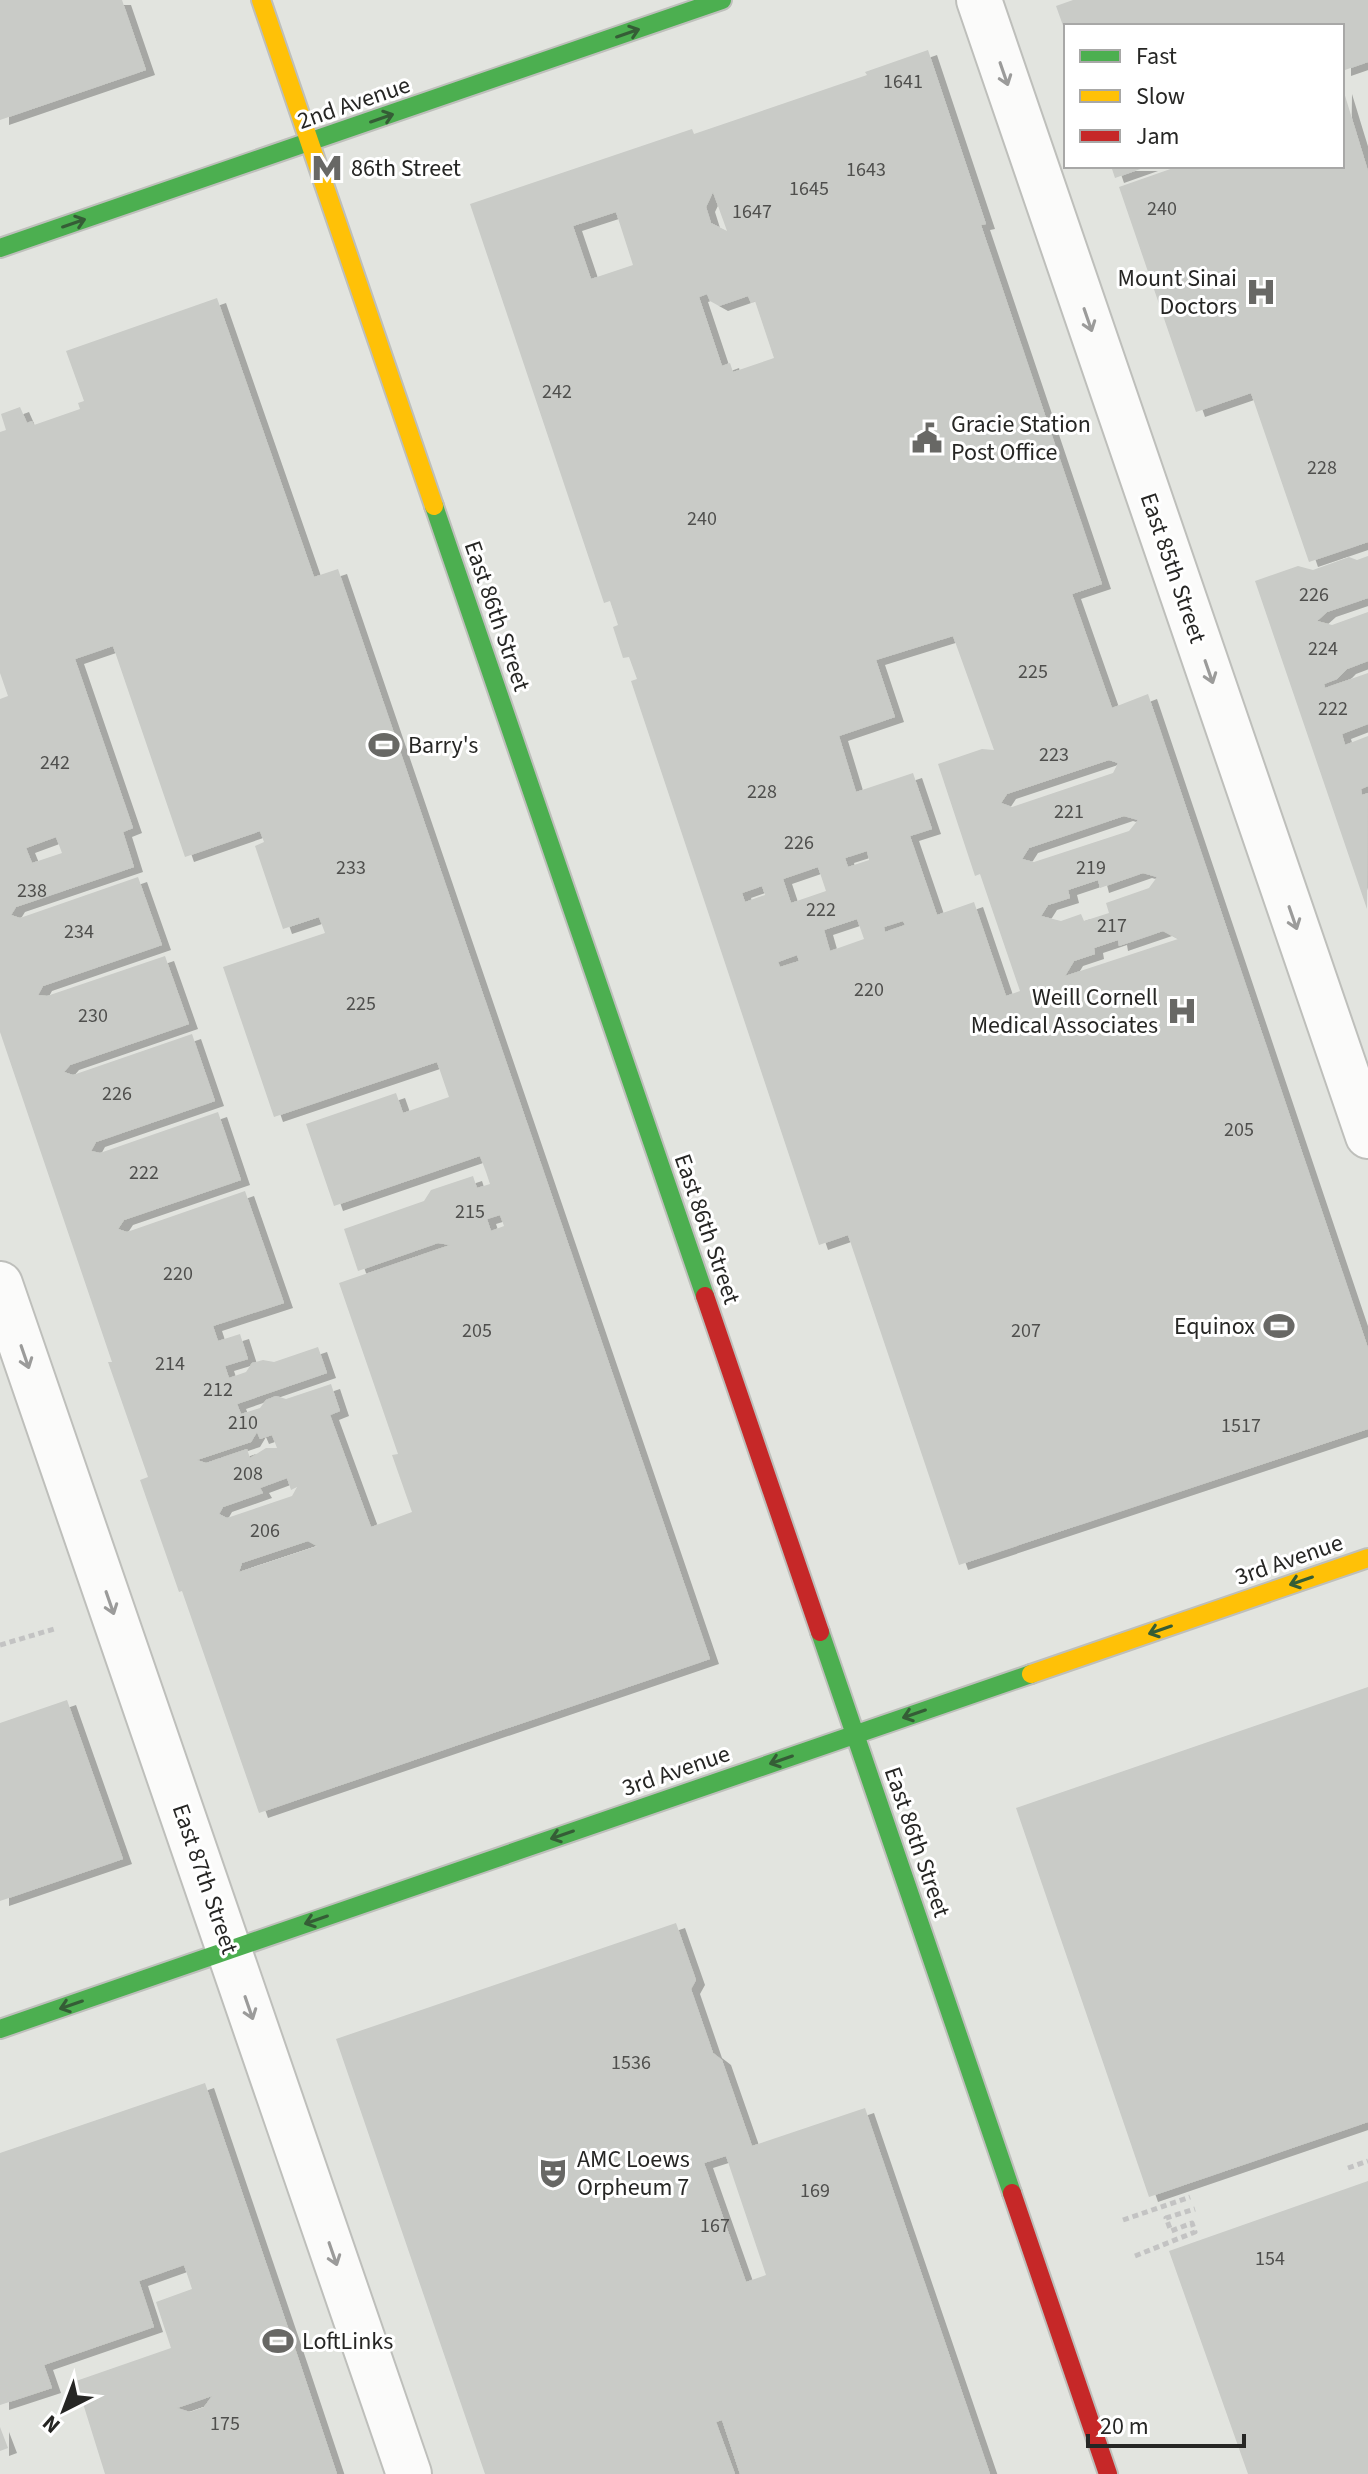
<svg xmlns="http://www.w3.org/2000/svg" width="1368" height="2474" viewBox="0 0 1368 2474" font-family="'Source Sans 3',sans-serif">
	<style>
		.building { fill: #c9cbc7; fill-rule: evenodd; filter: url(#shadow) }
		.lines { fill: none; stroke-linecap: round; stroke-linejoin: round }
		.street-casing { stroke: #bebfbb; stroke-width: 48 }
		.fast-casing { stroke: #bebfbb; stroke-width: 22 }
		.slow-casing { stroke: #bebfbb; stroke-width: 22 }
		.jam-casing { stroke: #bebfbb; stroke-width: 22 }
		.path { stroke: #c3c3c3; stroke-width: 5; stroke-dasharray: 6 4; stroke-linecap: butt }
		.street { stroke: #fbfbfa; stroke-width: 44 }
		.fast { stroke: #4caf50; stroke-width: 18 }
		.slow { stroke: #ffc107; stroke-width: 18 }
		.jam { stroke: #c62828; stroke-width: 18 }
		.oneway { stroke: #355d36 }
		.oneway2 { stroke: #9b9b9a }
		.labels { text-anchor: middle; dominant-baseline: central; stroke-width: 6; stroke-linejoin: round; paint-order: stroke }
		.number-label { font-size: 20px; fill: #4f4f4d }
		.street-label { font-size: 24px; fill: #262624; stroke: #fff }
		.poi-label { font-size: 24px; fill: #262624; stroke: #fff; text-anchor: start }
	</style>
	<defs>
		<filter id="shadow"><feDropShadow dx="9" dy="5" stdDeviation="0" flood-color="#0004"/></filter>
	</defs>
	<rect width="100%" height="100%" fill="#e2e4df"/>
	<!-- building -->
	<path class="building" d="M0,0H122L146,70L0,120Z
		M1073,0H1368V62L1342,71V26H1066V34L1056,6Z
		M928,50L986,224L981,225L1102,584L1072,594L1112,708L1148,694L1368,1348V1429L959,1565L848,1235L819,1245L631,681L637,679L629,657L623,658L613,627L618,625L610,601L604,603L470,204L692,129L694,134L867,75L865,72ZM713,192L727,231L711,223L706,207ZM616,212L633,265L591,279L573,226ZM707,294L710,301L719,306L748,296L751,303L755,301L774,358L733,372L730,363L722,366L699,297ZM953,636L994,750L982,749L938,764L975,876L980,874L1020,991L1006,996L974,902L937,915L910,836L932,829L913,773L856,792L839,736L895,717L876,660ZM1109,760L1118,763L1113,773L1012,807L1001,803L1007,794ZM1124,816L1138,820L1129,831L1034,862L1022,859L1029,848ZM867,851L869,860L848,867L845,858ZM818,867L826,891L791,903L783,879ZM1143,873L1157,877L1149,888L1106,903L1109,913L1084,921L1081,914L1061,921L1041,916L1048,905L1070,898L1068,890L1098,880L1100,888ZM762,886L765,895L745,902L742,893ZM857,919L864,939L830,951L824,930ZM903,921L905,925L885,932L884,927ZM1163,931L1178,939L1065,976L1074,961L1095,954L1094,948L1118,940L1119,946ZM797,955L799,961L780,967L778,962Z
		M1343,89L1368,171V542L1309,562L1251,393L1196,412L1119,187L1179,166H1342Z
		M1111,166H1149L1115,178Z
		M217,298L314,577L338,569L710,1659L259,1813L182,1591L179,1592L140,1480L148,1477L108,1362H112L0,1032V699L8,696L0,673V432L6,430L1,414L20,407L27,423L32,421L34,425L80,409L78,403L84,401L66,351ZM113,646L185,857L260,831L264,842L255,846L283,929L319,917L325,933L223,967L274,1117L437,1062L449,1097L403,1113L396,1093L306,1124L334,1206L480,1156L486,1172L490,1184L477,1188L473,1176L431,1190L424,1201L344,1229L358,1271L438,1243L450,1245L339,1283L398,1454L392,1455L412,1512L371,1527L330,1415L340,1411L331,1384L286,1399L276,1396L266,1400L260,1408L241,1414L237,1404L327,1373L318,1347L274,1362L263,1360L252,1363L246,1372L229,1378L225,1366L248,1359L240,1334L218,1341L213,1326L284,1303L245,1191L127,1232L118,1229L124,1220L241,1180L218,1112L100,1153L91,1151L96,1142L215,1101L192,1034L73,1075L64,1072L70,1065L189,1024L165,956L47,996L38,995L43,986L162,945L138,877L20,918L11,915L16,907L134,867L123,832L133,828L75,659ZM56,837L62,853L32,863L26,848ZM500,1215L504,1226L491,1231L487,1219ZM257,1432L260,1439L272,1435L277,1448H266L250,1458L247,1449L206,1463L197,1460L251,1442ZM287,1478L291,1490L297,1487L292,1496L227,1518L219,1514L223,1507L263,1493L260,1488ZM308,1541L317,1546L239,1572L242,1563Z
		M1368,556V598L1327,612L1317,621L1332,625L1368,612V661L1347,669L1337,679L1324,684L1325,688L1368,673V724L1342,734L1345,745L1368,736V786L1361,789L1362,795L1368,793L1367,909L1255,581L1298,566L1313,570L1349,557L1357,560Z
		M1368,1687V2122L1149,2197L1016,1808Z
		M67,1700L123,1859L0,1901V1723Z
		M676,1923L696,1980L691,1989L713,2053L722,2060L752,2146L865,2108L990,2474H740L722,2420L716,2422L735,2474H485L336,2039ZM726,2156L766,2275L746,2282L704,2163Z
		M205,2083L301,2366L337,2474H105L76,2381L171,2348L156,2302L192,2289L184,2265L139,2281L154,2327L44,2365L52,2388L0,2405V2153ZM212,2396L204,2407L190,2412L177,2408Z
		M1368,2181V2474H1248L1169,2251Z
		M0,2427L8,2448L0,2451Z"/>
	<g class="lines">
		<!-- street casing -->
		<g class="street-casing">
			<path id="street" d="M979,0L1368,1136
				M0,1284L409,2474"/>
		</g>
		<!-- fast casing -->
		<g class="fast-casing">
			<path id="fast" d="M0,248L722,0
				M434,506L705,1296
				M820,1632L1012,2193
				M0,2029L1031,1674"/>
		</g>
		<!-- slow casing -->
		<g class="slow-casing">
			<path id="slow" d="M261,0L434,506
				M1031,1674L1368,1558"/>
		</g>
		<!-- jam casing -->
		<g class="jam-casing">
			<path id="jam" d="M705,1296L820,1632
				M1012,2193L1108,2474"/>
		</g>
		<!-- path -->
		<path class="path" d="M0,1645L54,1629
			M1348,2168L1368,2161
			M1123,2220L1190,2197
			M1135,2256L1195,2232L1192,2223L1171,2231L1166,2218L1195,2209"/>
		<!-- street -->
		<use href="#street" class="street"/>
		<!-- fast -->
		<use href="#fast" class="fast"/>
		<!-- slow -->
		<use href="#slow" class="slow"/>
		<!-- jam -->
		<use href="#jam" class="jam"/>
	</g>
	<!-- one-way arrows -->
	<defs><path id="oneway-shaft" d="M-6 0H5M1.5-3L5.5 0L1.5 3" fill="none" stroke-width="1.6" stroke-linecap="round" stroke-linejoin="round" transform="scale(2)"/></defs>
	<g class="oneway">
		<use href="#oneway-shaft" transform="translate(628 33) rotate(-19)"/>
		<use href="#oneway-shaft" transform="translate(382 118) rotate(-19)"/>
		<use href="#oneway-shaft" transform="translate(74 223) rotate(-19)"/>
		<use href="#oneway-shaft" transform="translate(1301 1581) rotate(161)"/>
		<use href="#oneway-shaft" transform="translate(1160 1630) rotate(161)"/>
		<use href="#oneway-shaft" transform="translate(914 1714) rotate(161)"/>
		<use href="#oneway-shaft" transform="translate(781 1760) rotate(161)"/>
		<use href="#oneway-shaft" transform="translate(562 1835) rotate(161)"/>
		<use href="#oneway-shaft" transform="translate(316 1920) rotate(161)"/>
		<use href="#oneway-shaft" transform="translate(71 2005) rotate(161)"/>
	</g>
	<g class="oneway2">
		<use href="#oneway-shaft" transform="translate(1004 74) rotate(71)"/>
		<use href="#oneway-shaft" transform="translate(1088 320) rotate(71)"/>
		<use href="#oneway-shaft" transform="translate(1209 672) rotate(71)"/>
		<use href="#oneway-shaft" transform="translate(1293 918) rotate(71)"/>
		<use href="#oneway-shaft" transform="translate(25 1357) rotate(71)"/>
		<use href="#oneway-shaft" transform="translate(110 1603) rotate(71)"/>
		<use href="#oneway-shaft" transform="translate(249 2008) rotate(71)"/>
		<use href="#oneway-shaft" transform="translate(333 2254) rotate(71)"/>
	</g>
	<!-- icons -->
	<defs>
		<g id="metro-bare" transform="scale(2.4)"><path d="M-5.5 5V-5H-3L0 0L3-5H5.5V5H3V-.5L0 4L-3-.5V5Z" fill="#686865" stroke="#fff" stroke-width="2.5" paint-order="stroke"/></g>
		<g id="hospital-bare" transform="scale(2.4)"><path d="M-5-5h3v3.5h4V-5h3V5h-3V1.5h-4V5h-3Z" fill="#686865" stroke="#fff" stroke-width="2.5" paint-order="stroke"/></g>
		<g id="civic-bare" transform="scale(2.4)"><path d="M-.6-6.5H3V-4.5H.6V-3L4-1V1h2V6H-6V1h2V-1L-.6-3ZM-1.2 2.5V6h2.4V2.5Z" fill="#686865" stroke="#fff" stroke-width="2.5" paint-order="stroke"/></g>
		<g id="stadium-bare" transform="scale(2.4)"><path d="M0-5a6.5 5 0 1 0 0 10a6.5 5 0 1 0 0-10ZM-3.5-1.8h7v3.6h-7Z" fill="#686865" stroke="#fff" stroke-width="2.5" paint-order="stroke"/></g>
		<g id="theatre-bare" transform="scale(2.4)"><path d="M-5-5.5Q0-4 5-5.5V0Q5 5 0 6Q-5 5-5 0ZM-3.3-2.5H-1v1.5H-3.3ZM1-2.5H3.3v1.5H1ZM-2.8 1Q0 5.5 2.8 1Z" fill="#686865" stroke="#fff" stroke-width="2.5" paint-order="stroke"/></g>
	</defs>
	<g fill-rule="evenodd">
		<use href="#metro-bare" x="327" y="168"/>
		<use href="#hospital-bare" x="1261" y="292"/>
		<use href="#civic-bare" x="927" y="438"/>
		<use href="#stadium-bare" x="384" y="745"/>
		<use href="#hospital-bare" x="1182" y="1011"/>
		<use href="#stadium-bare" x="1279" y="1326"/>
		<use href="#theatre-bare" x="553" y="2173"/>
		<use href="#stadium-bare" x="278" y="2341"/>
	</g>
	<g class="labels">
		<!-- number labels -->
		<g class="number-label">
			<text x="903" y="82">1641</text>
			<text x="866" y="170">1643</text>
			<text x="809" y="189">1645</text>
			<text x="1162" y="209">240</text>
			<text x="752" y="212">1647</text>
			<text x="557" y="392">242</text>
			<text x="1322" y="468">228</text>
			<text x="702" y="519">240</text>
			<text x="1314" y="595">226</text>
			<text x="1323" y="649">224</text>
			<text x="1033" y="672">225</text>
			<text x="1333" y="709">222</text>
			<text x="1054" y="755">223</text>
			<text x="55" y="763">242</text>
			<text x="762" y="792">228</text>
			<text x="1069" y="812">221</text>
			<text x="799" y="843">226</text>
			<text x="351" y="868">233</text>
			<text x="1091" y="868">219</text>
			<text x="32" y="891">238</text>
			<text x="821" y="910">222</text>
			<text x="1112" y="926">217</text>
			<text x="79" y="932">234</text>
			<text x="869" y="990">220</text>
			<text x="361" y="1004">225</text>
			<text x="93" y="1016">230</text>
			<text x="117" y="1094">226</text>
			<text x="1239" y="1130">205</text>
			<text x="144" y="1173">222</text>
			<text x="470" y="1212">215</text>
			<text x="178" y="1274">220</text>
			<text x="477" y="1331">205</text>
			<text x="1026" y="1331">207</text>
			<text x="170" y="1364">214</text>
			<text x="218" y="1390">212</text>
			<text x="243" y="1423">210</text>
			<text x="1241" y="1426">1517</text>
			<text x="248" y="1474">208</text>
			<text x="265" y="1531">206</text>
			<text x="631" y="2063">1536</text>
			<text x="815" y="2191">169</text>
			<text x="715" y="2226">167</text>
			<text x="1270" y="2259">154</text>
			<text x="225" y="2424">175</text>
		</g>
		<!-- street labels -->
		<g class="street-label">
			<text transform="translate(354 103) rotate(-19)">2nd Avenue</text>
			<text transform="translate(1173 568) rotate(71)">East 85th Street</text>
			<text transform="translate(497 616) rotate(71)">East 86th Street</text>
			<text transform="translate(707 1229) rotate(71)">East 86th Street</text>
			<text transform="translate(1289 1560) rotate(-19)">3rd Avenue</text>
			<text transform="translate(676 1771) rotate(-19)">3rd Avenue</text>
			<text transform="translate(917 1842) rotate(71)">East 86th Street</text>
			<text transform="translate(205 1879) rotate(71)">East 87th Street</text>
		</g>
		<!-- poi labels -->
		<g class="poi-label">
			<text x="351" y="168">86th Street</text>
			<text x="1237" y="278" text-anchor="end">Mount Sinai<tspan x="1237" dy="28">Doctors</tspan></text>
			<text x="951" y="424">Gracie Station<tspan x="951" dy="28">Post Office</tspan></text>
			<text x="408" y="745">Barry's</text>
			<text x="1158" y="997" text-anchor="end">Weill Cornell<tspan x="1158" dy="28">Medical Associates</tspan></text>
			<text x="1255" y="1326" text-anchor="end">Equinox</text>
			<text x="577" y="2159">AMC Loews<tspan x="577" dy="28">Orpheum 7</tspan></text>
			<text x="302" y="2341">LoftLinks</text>
		</g>
	</g>
	<!-- legend -->
	<rect x="1064" y="24" width="280" height="144" fill="#ffffff" stroke="#a8a8a7" stroke-width="2"/>
	<rect x="1080" y="50" width="40" height="12" fill="#4caf50" stroke="#a8a8a7" stroke-width="2"/>
	<text x="1136" y="64" font-size="24" fill="#262624">Fast</text>
	<rect x="1080" y="90" width="40" height="12" fill="#ffc107" stroke="#a8a8a7" stroke-width="2"/>
	<text x="1136" y="104" font-size="24" fill="#262624">Slow</text>
	<rect x="1080" y="130" width="40" height="12" fill="#c62828" stroke="#a8a8a7" stroke-width="2"/>
	<text x="1136" y="144" font-size="24" fill="#262624">Jam</text>
	<!-- north arrow -->
	<g transform="translate(64 2410) rotate(222)" stroke="#ffffff" stroke-width="6" paint-order="stroke">
	<path d="M0-6L14 30L0 20L-14 30Z" fill="#262624"/>
	<text y="-12" font-size="22" font-weight="bold" text-anchor="middle" fill="#262624">N</text>
	</g>
	<!-- scale -->
	<path d="M1088 2434v12h156v-12" fill="none" stroke="#262624" stroke-width="4"/>
	<text x="1100" y="2434" font-size="24" fill="#262624" stroke="#ffffff" stroke-width="6" paint-order="stroke">20 m</text>
</svg>
